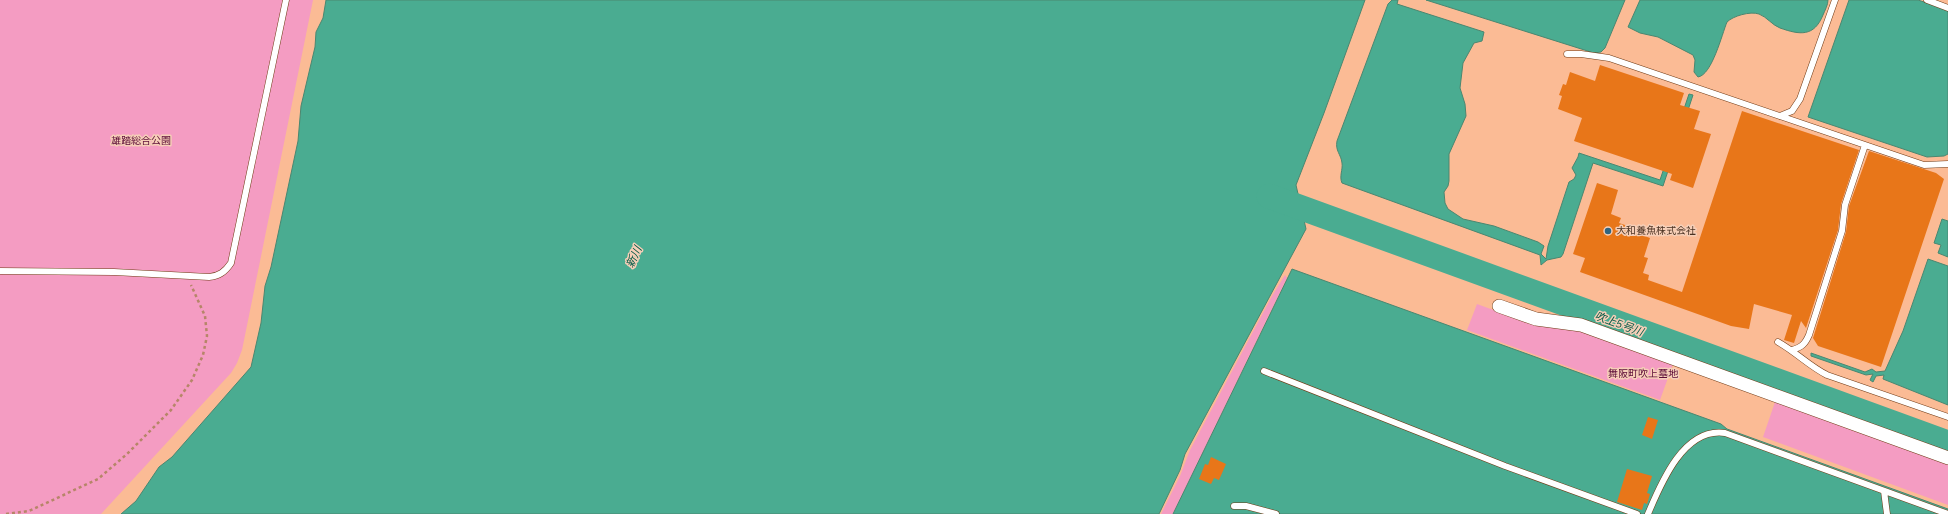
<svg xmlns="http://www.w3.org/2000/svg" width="1948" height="514" viewBox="0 0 1948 514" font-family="'Nunito Sans','Noto Sans JP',sans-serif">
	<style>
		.green { fill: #f49cc2 }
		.water { fill: #4aac91; stroke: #4a8770 }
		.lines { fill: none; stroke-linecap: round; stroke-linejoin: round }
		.river { stroke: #4aac91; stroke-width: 25 }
		.building { fill: #e87619 }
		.service-casing { stroke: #703a14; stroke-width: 7 }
		.minor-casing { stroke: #703a14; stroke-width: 14 }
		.path { stroke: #b68568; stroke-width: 2.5; stroke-dasharray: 3 3; stroke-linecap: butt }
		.service { stroke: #fff; stroke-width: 6 }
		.minor { stroke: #fff; stroke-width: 13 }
		.poi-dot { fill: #2f6580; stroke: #f6cfb8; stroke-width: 1.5 }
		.labels { text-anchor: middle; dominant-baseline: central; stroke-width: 3; stroke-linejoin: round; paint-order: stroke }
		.park-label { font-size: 10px; fill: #5c0c38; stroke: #f6cfb8 }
		.poi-label { font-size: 10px; fill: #4b3222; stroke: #f6cfb8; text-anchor: start }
		.water-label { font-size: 11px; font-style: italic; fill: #015946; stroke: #f6cfb8 }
	</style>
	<rect width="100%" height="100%" fill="#fbbb95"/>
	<!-- green -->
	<path class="green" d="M0,0H313L242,350L237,363L231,373L101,514H0Z
		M1285,275L1287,278L1173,514H1161L1180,476L1190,450L1272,296Z
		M1477,304L1534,325L1580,330L1673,364L1660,400L1467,330Z
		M1775,402L1948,464V505L1763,437Z"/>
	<!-- water -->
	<path class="water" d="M326,0H1365L1324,113L1296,185L1306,229L1185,454L1180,470L1159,514H121L136,501L159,467L172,457L251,367L261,323L265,286L271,267L298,141L301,106L315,47L316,32L323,18Z
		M1392,0H1398L1397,4L1484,32L1482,41L1474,43L1463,63L1460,88L1465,104L1466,116L1449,154V181L1448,186L1444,192L1445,203L1448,209L1463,219L1494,226L1538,242L1544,246L1541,254L1546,259L1548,246L1569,182L1574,179L1576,175L1572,168L1578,157L1579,153L1660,180L1689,94L1693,95L1663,186L1593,163L1563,254L1561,257L1547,260L1541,265L1540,255L1342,183C1339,176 1343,170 1342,163C1341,154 1335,151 1337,141L1388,4Z
		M1426,0H1625L1605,48L1601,52L1594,53Z
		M1640,0H1828C1828,5 1825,10 1823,15C1814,37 1800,35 1780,28C1772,25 1767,17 1759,14C1750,11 1733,16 1727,22C1722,34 1712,75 1698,77L1694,72L1695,60L1693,55L1658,37L1640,33L1628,27Z
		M1849,0H1918L1948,10V154L1944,156L1927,157L1808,117Z
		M1942,219L1948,221V257L1938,253L1941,245L1934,243Z
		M1928,259L1948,266V405L1883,379L1884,375L1876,376L1873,382L1870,380L1873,374L1866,375L1811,356V353L1865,372L1872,369L1876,372L1885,371L1903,331Z
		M1292,269L1721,424L1727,429L1948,509V514H1173Z"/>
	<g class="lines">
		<!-- river -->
		<path class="river" d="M1269,196L1948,443"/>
	</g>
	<!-- building -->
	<path class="building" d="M1600,65L1684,93L1680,105L1700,111L1694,129L1711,134L1693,188L1670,180L1672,174L1574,141L1582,118L1558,109L1562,96L1559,95L1563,84L1566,85L1570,72L1595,81Z
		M1742,111L1859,150L1841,204L1838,230L1806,328L1801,321L1794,343L1784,340L1792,315L1754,304L1749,329L1731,326L1580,272L1585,258L1573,254L1597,183L1618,190L1611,214L1621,218L1619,223L1637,229L1636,233L1650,238L1644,257L1648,258L1643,273L1649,275L1648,280L1682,292Z
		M1869,151L1936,173L1944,179L1881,367L1818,346L1813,338L1846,232L1849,206Z
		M1648,417L1658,420L1652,439L1642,435Z
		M1211,457L1226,464L1219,480L1214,478L1211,484L1199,479L1205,464L1208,465Z
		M1627,469L1652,476L1647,493L1650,494L1647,504L1644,503L1642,510L1617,502Z"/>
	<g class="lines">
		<!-- service casing -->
		<g class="service-casing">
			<path id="service" d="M1927,0L1948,8
				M1567,54H1581L1609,58L1924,165L1948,164
				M1780,116L1792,111L1800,99L1835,0
				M0,271L114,272L209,277C219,276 225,272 231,263L286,0
				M1778,342C1796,352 1809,366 1827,375L1948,417
				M1792,350C1802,347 1805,344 1809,335L1842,231L1845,205L1865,145
				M1264,371L1505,466L1637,514
				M1884,491L1887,514
				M1234,506H1246L1276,514
				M1648,514C1661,483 1684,427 1725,433L1948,514"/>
		</g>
		<!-- minor casing -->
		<g class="minor-casing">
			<path id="minor" d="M1499,306L1536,319L1581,325L1948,458"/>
		</g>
		<!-- path -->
		<path class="path" d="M6,514L29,511L98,479L127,454L171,410L192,380L203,355L207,336L205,316L191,285"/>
		<!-- service -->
		<use href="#service" class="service"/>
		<!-- minor -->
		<use href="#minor" class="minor"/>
	</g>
	<!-- markers -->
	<circle class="poi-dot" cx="1608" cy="231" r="4"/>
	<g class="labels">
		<!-- park labels -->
		<g class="park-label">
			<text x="141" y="141">雄踏総合公園</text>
			<text x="1643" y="374">舞阪町吹上墓地</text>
		</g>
		<!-- poi labels -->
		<g class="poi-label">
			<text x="1616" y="231">大和養魚株式会社</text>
		</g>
		<!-- water labels -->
		<g class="water-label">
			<text transform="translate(634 257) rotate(-66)">新川</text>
			<text transform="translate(1619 324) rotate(20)">吹上5号川</text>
		</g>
	</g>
</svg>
